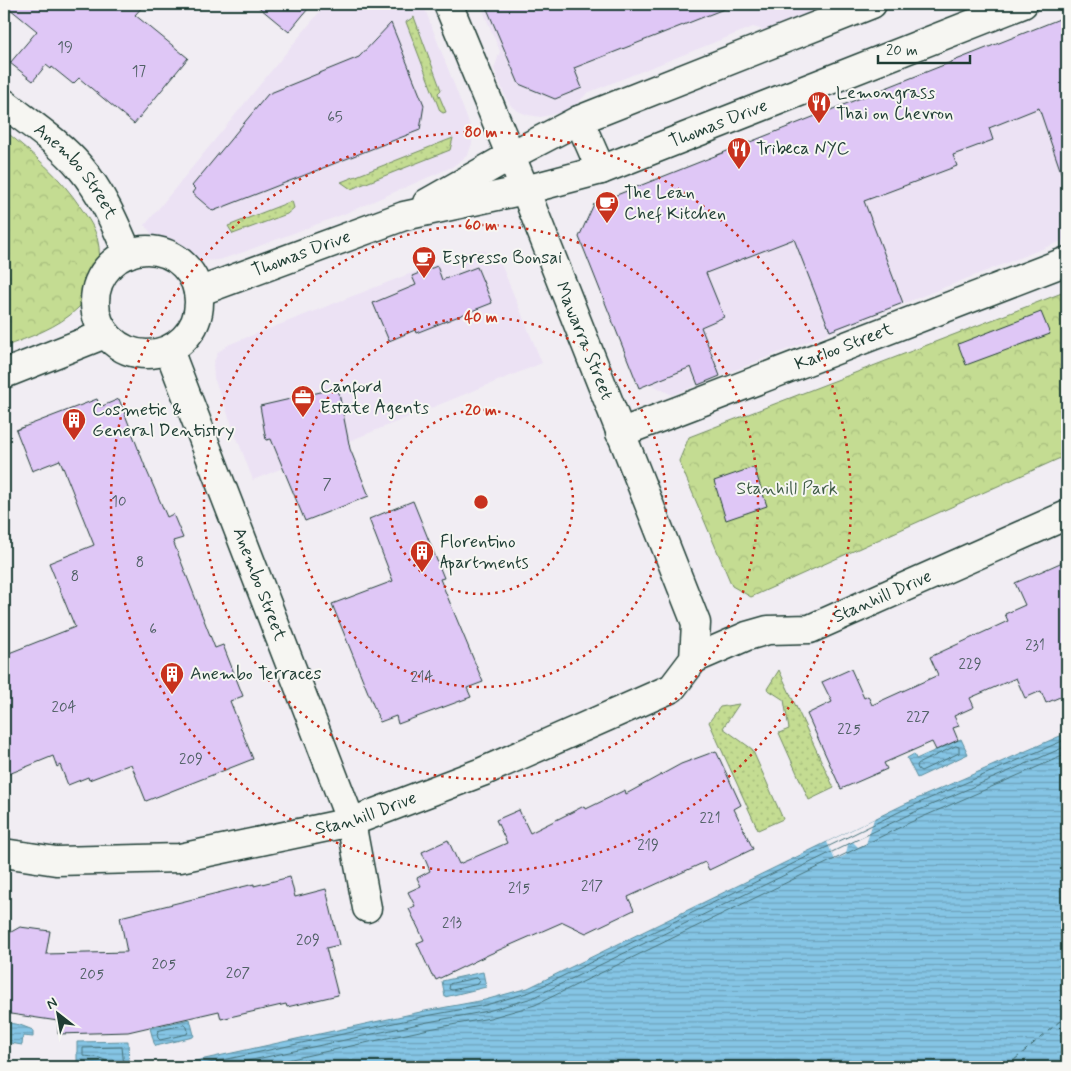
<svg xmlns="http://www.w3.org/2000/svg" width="1071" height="1071" viewBox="0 0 1071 1071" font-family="Mynerve,sans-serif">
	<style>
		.built { fill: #ece2f4 }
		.grass { fill: url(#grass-dots); stroke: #728c63 }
		.park { fill: url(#park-crowns); stroke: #728c63 }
		.water { fill: url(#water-rules); stroke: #5c8f9e }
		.pier { fill: #f1edf3 }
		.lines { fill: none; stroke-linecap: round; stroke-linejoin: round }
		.shore { stroke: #48737b; stroke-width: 1 }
		.ferry { stroke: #385f60; stroke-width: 1; stroke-dasharray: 6 5; stroke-linecap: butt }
		.building { fill: #dfc7f6; stroke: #1f3d34 }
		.minor-casing { stroke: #1f3d34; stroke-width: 31 }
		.secondary-casing { stroke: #1f3d34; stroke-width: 31 }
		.minor { stroke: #f6f6f2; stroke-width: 28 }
		.secondary { stroke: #f6f6f2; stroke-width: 28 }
		.ring { fill: none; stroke: #c8321e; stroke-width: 2.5; stroke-dasharray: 2.5 5 }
		.labels { text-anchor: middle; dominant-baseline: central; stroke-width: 4; stroke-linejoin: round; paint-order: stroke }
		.number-label { font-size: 15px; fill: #4f6064 }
		.poi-label { font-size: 18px; fill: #1f3d34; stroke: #f6f6f2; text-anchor: start }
		.street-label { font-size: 18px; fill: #1f3d34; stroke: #f6f6f2 }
		.park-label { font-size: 18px; fill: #405d47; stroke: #f6f6f2 }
		.centre { fill: #c8321e; stroke: #f6f6f2; stroke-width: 2.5 }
		.ring-label { font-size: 15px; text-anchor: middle; font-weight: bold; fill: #c8321e; stroke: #f6f6f2; stroke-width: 4; stroke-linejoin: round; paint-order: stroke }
	</style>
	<defs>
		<pattern id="grass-dots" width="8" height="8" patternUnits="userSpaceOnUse" patternTransform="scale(1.25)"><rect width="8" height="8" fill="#c4dc92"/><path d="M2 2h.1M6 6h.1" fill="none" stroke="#a8be7e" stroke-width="1.8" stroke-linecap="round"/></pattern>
		<pattern id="park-crowns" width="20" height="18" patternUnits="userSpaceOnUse" patternTransform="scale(1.25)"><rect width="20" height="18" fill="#c4dc92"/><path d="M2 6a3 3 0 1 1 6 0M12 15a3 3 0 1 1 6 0" fill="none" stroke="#a8be7e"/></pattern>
		<pattern id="water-rules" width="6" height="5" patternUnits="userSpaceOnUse" patternTransform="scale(1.25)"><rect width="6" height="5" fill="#85c5e5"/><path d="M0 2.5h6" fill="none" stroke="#6ca1ba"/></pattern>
	</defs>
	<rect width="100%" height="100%" fill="#f1edf3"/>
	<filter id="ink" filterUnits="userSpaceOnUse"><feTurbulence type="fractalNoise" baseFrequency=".02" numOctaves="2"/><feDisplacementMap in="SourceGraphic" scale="10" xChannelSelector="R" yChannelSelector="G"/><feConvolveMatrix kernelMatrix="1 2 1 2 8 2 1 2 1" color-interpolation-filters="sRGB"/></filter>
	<g filter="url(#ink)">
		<!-- built -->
		<path class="built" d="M326,4H423L472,131V143L468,155L452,167L344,214L241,253L219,260L201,261L178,256L168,250L156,240L145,225Z
			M480,4H845L767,31L753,27L587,93L578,103L567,111L541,117L528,115L520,112L512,107L506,98L494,69L500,51Z
			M1067,31V239L672,395L649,383L603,213Z
			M483,250L498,257L542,363L253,480L214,378L213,364L218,352L230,344L468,251Z"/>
		<!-- grass -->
		<path class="grass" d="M414,17L441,90L438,93L446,112L443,113L440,111L406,22Z
			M453,138L450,150L351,189L341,182Z
			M292,201L294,208L287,214L233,234L228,226Z
			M779,670L834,788L809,800L779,733L789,729L784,700L767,689Z
			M739,704L723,728L752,749L783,819L758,830L709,722L720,707Z"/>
		<!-- park -->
		<path class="park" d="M4,130C33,154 60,176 81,208C88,218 96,229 98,242C100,249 99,257 99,264C97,281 90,297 78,308C58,328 29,337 4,347Z
			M1067,291V455L751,597L732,586L679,461L689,437Z"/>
		<!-- water -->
		<path class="water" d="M1067,733V1067H168L425,1011L485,1000L528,988L903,805Z
			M961,739L968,754L917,778L907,758L914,754L916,759Z
			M483,972L486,987L445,997L442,981Z
			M190,1019L194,1035L193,1037L156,1046L154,1043L150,1028Z
			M4,1022L20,1025L33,1030V1037L23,1036L22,1045L4,1042Z
			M128,1041L129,1065C111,1067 95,1062 77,1062V1042Z"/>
		<!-- pier -->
		<path class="pier" d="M874,819L866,844L858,847L853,842L848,844L846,855L835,860L827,842Z"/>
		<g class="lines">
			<!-- shore -->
			<path class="shore" d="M956,746L959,747V753L921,771L918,769L917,766L918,764Z
				M477,978L480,981L478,984L452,990L449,989L450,984Z
				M184,1025L187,1027L188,1031L187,1034L160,1040L158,1038L157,1034L158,1031Z
				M109,1067C107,1056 92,1057 83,1056V1048L122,1047L124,1067
				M191,1067L426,1016L486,1005L530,992L905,809L1067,739
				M220,1067L428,1022L488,1011L532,998L908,815L1067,746
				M255,1067L429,1029L490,1018L535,1005L911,822L1067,754"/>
			<!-- ferry -->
			<path class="ferry" d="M1006,1067L1067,1015"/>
		</g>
		<!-- building -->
		<path class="building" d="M4,4H145L135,15L188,58L134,124L79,78L73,84L52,67L51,69L46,65L33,81L10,63L37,31Z
			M255,4H312L289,32Z
			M485,4H733L734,5L574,68L582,88L555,99L519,84Z
			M1067,16V177L1063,178L1039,108L989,128L993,140L953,155L957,166L864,201L903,303L830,331L794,239L706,273L724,317L701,327L720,376L698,385L691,367L639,388L579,237L594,204Z
			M391,23L424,105L420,130L213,211L192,193L195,189L192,186L268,94L359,57Z
			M437,266L442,280L477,267L492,303L416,333L415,330L389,341L373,303L416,285L412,276Z
			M1041,312L1050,334L966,365L958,344Z
			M338,388L350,449L369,496L305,521L271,439L266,440L260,406Z
			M97,399L100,407L119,399L146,469L167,517L173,514L183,538L173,541L215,648L223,645L243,696L230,701L253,759L146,801L131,764L89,780L88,777L68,785L60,765L57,767L53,756L4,776V655L75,627L49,563L94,545L60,460L32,471L16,430Z
			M754,467L767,506L726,520L714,481Z
			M413,501L444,578L440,579L483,682L467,688L471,697L398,724L396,716L380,722L332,604L393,581L369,519Z
			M1067,560V694L1046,703L1041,691L1025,698L1016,678L970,698L974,707L954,716L959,726L953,728L958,740L936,750L932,742L884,763L887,769L841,789L807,714L832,702L822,682L851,669L864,698L868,696L872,705L938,675L930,657L1008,621L1005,614L1025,605L1015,583Z
			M716,751L741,805L734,809L753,849L709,870L705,862L628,897L634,910L586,933L563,922L490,954L436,980L434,976H432L417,943L424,940L409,909L415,906L408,892L421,886L417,878L430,871L422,852L448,840L459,864L507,843L496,820L519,810L530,833L584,806L586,809L625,790L626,794L681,764Z
			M290,877L295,897L326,889L339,945L326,948L338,995L287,1007L286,1004L221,1019L219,1011L128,1032L58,1034V1021L4,1013V936L20,927L50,931L46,954L127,952L120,917L254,884V886Z"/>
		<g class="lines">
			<!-- minor casing -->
			<g class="minor-casing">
				<g id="minor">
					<path id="s1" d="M4,103C29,123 59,142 80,167C102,193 115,223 128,254"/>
					<path id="s2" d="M169,350L351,822L367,908"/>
					<path id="s3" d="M620,433L1067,261"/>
					<path id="s4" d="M694,659L747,636L768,630L810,629L1067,515"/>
					<path id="s5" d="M4,853L56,861L180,858L351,822L482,772L672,688L694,659L696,623L525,190L448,4"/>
				</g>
			</g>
			<!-- secondary casing -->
			<g class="secondary-casing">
				<g id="secondary">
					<path d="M579,120L601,170"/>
					<path d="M427,203L510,156L579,120L872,4"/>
					<circle cx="147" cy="302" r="52"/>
					<path id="s6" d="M198,292L404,216L525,190L601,170L1023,4"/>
					<path d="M4,374L105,334"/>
				</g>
			</g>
			<!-- minor -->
			<use href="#minor" class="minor"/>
			<!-- secondary -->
			<use href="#secondary" class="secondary"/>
		</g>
	</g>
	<!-- distance rings -->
	<g class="ring">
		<circle cx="481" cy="502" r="92"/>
		<circle cx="481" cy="502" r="185"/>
		<circle cx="481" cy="502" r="277"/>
		<circle cx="481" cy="502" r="370"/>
	</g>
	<!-- icons -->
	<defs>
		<g id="restaurant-pin" transform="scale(1.25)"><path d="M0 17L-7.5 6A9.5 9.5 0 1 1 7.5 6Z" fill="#c8321e" stroke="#f6f6f2"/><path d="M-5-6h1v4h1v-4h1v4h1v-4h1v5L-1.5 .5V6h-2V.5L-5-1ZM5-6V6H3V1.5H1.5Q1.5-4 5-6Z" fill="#fff"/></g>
		<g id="cafe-pin" transform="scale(1.25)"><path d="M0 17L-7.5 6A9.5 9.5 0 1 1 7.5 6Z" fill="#c8321e" stroke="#f6f6f2"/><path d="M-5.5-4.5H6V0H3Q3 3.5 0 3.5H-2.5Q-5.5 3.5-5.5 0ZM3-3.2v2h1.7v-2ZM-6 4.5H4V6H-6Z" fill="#fff"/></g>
		<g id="office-pin" transform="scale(1.25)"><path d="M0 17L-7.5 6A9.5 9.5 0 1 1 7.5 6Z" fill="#c8321e" stroke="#f6f6f2"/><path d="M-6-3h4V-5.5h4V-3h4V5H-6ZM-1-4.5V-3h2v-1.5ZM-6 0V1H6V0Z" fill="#fff"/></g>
		<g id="building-pin" transform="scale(1.25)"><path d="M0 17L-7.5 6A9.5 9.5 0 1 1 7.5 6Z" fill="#c8321e" stroke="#f6f6f2"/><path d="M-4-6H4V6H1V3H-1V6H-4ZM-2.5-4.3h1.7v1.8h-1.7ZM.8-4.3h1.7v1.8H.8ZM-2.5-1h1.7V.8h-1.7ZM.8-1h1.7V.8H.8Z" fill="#fff"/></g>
	</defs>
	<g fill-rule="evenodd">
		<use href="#restaurant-pin" x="819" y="103"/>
		<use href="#restaurant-pin" x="739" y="149"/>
		<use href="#cafe-pin" x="607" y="203"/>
		<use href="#cafe-pin" x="424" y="258"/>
		<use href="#office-pin" x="303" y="397"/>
		<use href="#building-pin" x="74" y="420"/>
		<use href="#building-pin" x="422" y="552"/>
		<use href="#building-pin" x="172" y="674"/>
	</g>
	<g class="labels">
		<!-- number labels -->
		<g class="number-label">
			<text x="65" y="48">19</text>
			<text x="139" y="72">17</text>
			<text x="335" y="118">65</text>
			<text x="327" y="485">7</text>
			<text x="119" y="502">10</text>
			<text x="140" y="563">8</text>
			<text x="75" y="577">8</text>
			<text x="153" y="630">6</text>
			<text x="1035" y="646">231</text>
			<text x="970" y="665">229</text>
			<text x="422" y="678">214</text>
			<text x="64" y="708">204</text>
			<text x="918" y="718">227</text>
			<text x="849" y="730">225</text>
			<text x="191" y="760">209</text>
			<text x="710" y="819">221</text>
			<text x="648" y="846">219</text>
			<text x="592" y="887">217</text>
			<text x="519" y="889">215</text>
			<text x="452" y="924">213</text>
			<text x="308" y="941">209</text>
			<text x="164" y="965">205</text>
			<text x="238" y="974">207</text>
			<text x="92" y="975">205</text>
		</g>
		<!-- poi labels -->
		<g class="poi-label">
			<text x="836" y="93">Lemongrass<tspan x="836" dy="21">Thai on Chevron</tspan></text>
			<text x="756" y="149">Tribeca NYC</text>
			<text x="624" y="193">The Lean<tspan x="624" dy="21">Chef Kitchen</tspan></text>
			<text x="442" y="258">Espresso Bonsai</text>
			<text x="320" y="387">Canford<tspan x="320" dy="21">Estate Agents</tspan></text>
			<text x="92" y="410">Cosmetic &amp;<tspan x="92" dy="21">General Dentistry</tspan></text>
			<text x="440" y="542">Florentino<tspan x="440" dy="21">Apartments</tspan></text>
			<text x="190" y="674">Anembo Terraces</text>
		</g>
		<!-- street labels -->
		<g class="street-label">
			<text stroke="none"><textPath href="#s6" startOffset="548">Thomas Drive</textPath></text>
			<text stroke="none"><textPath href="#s1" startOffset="100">Anembo Street</textPath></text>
			<text stroke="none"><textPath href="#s6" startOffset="110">Thomas Drive</textPath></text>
			<text transform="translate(584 341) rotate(68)">Mawarra Street</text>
			<text stroke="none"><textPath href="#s3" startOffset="240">Karloo Street</textPath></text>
			<text stroke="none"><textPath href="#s2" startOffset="251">Anembo Street</textPath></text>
			<text stroke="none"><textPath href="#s4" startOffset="201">Stanhill Drive</textPath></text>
			<text stroke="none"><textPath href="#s5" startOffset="368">Stanhill Drive</textPath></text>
		</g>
		<!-- park labels -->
		<g class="park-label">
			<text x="787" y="489">Stanhill Park</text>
		</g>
	</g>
	<circle cx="481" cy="502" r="8" class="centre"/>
	<g class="ring-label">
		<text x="481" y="137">80 m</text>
		<text x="481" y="230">60 m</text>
		<text x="481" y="322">40 m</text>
		<text x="481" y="415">20 m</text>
	</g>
	<!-- margin -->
	<rect width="1071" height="1071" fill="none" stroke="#f6f6f2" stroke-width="20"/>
	<rect x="10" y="10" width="1051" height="1051" fill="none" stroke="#1f3d34" stroke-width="2" filter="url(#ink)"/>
	<!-- north arrow -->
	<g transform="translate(58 1014) rotate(329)" stroke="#f6f6f2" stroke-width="4" paint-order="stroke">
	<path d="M0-4L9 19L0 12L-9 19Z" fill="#1f3d34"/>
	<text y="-8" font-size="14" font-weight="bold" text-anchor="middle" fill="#1f3d34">N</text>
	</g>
	<!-- scale -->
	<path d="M878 55v8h92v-8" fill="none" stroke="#1f3d34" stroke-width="2.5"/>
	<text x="886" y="55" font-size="15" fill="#1f3d34" stroke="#f6f6f2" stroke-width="4" paint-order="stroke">20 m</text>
</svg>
